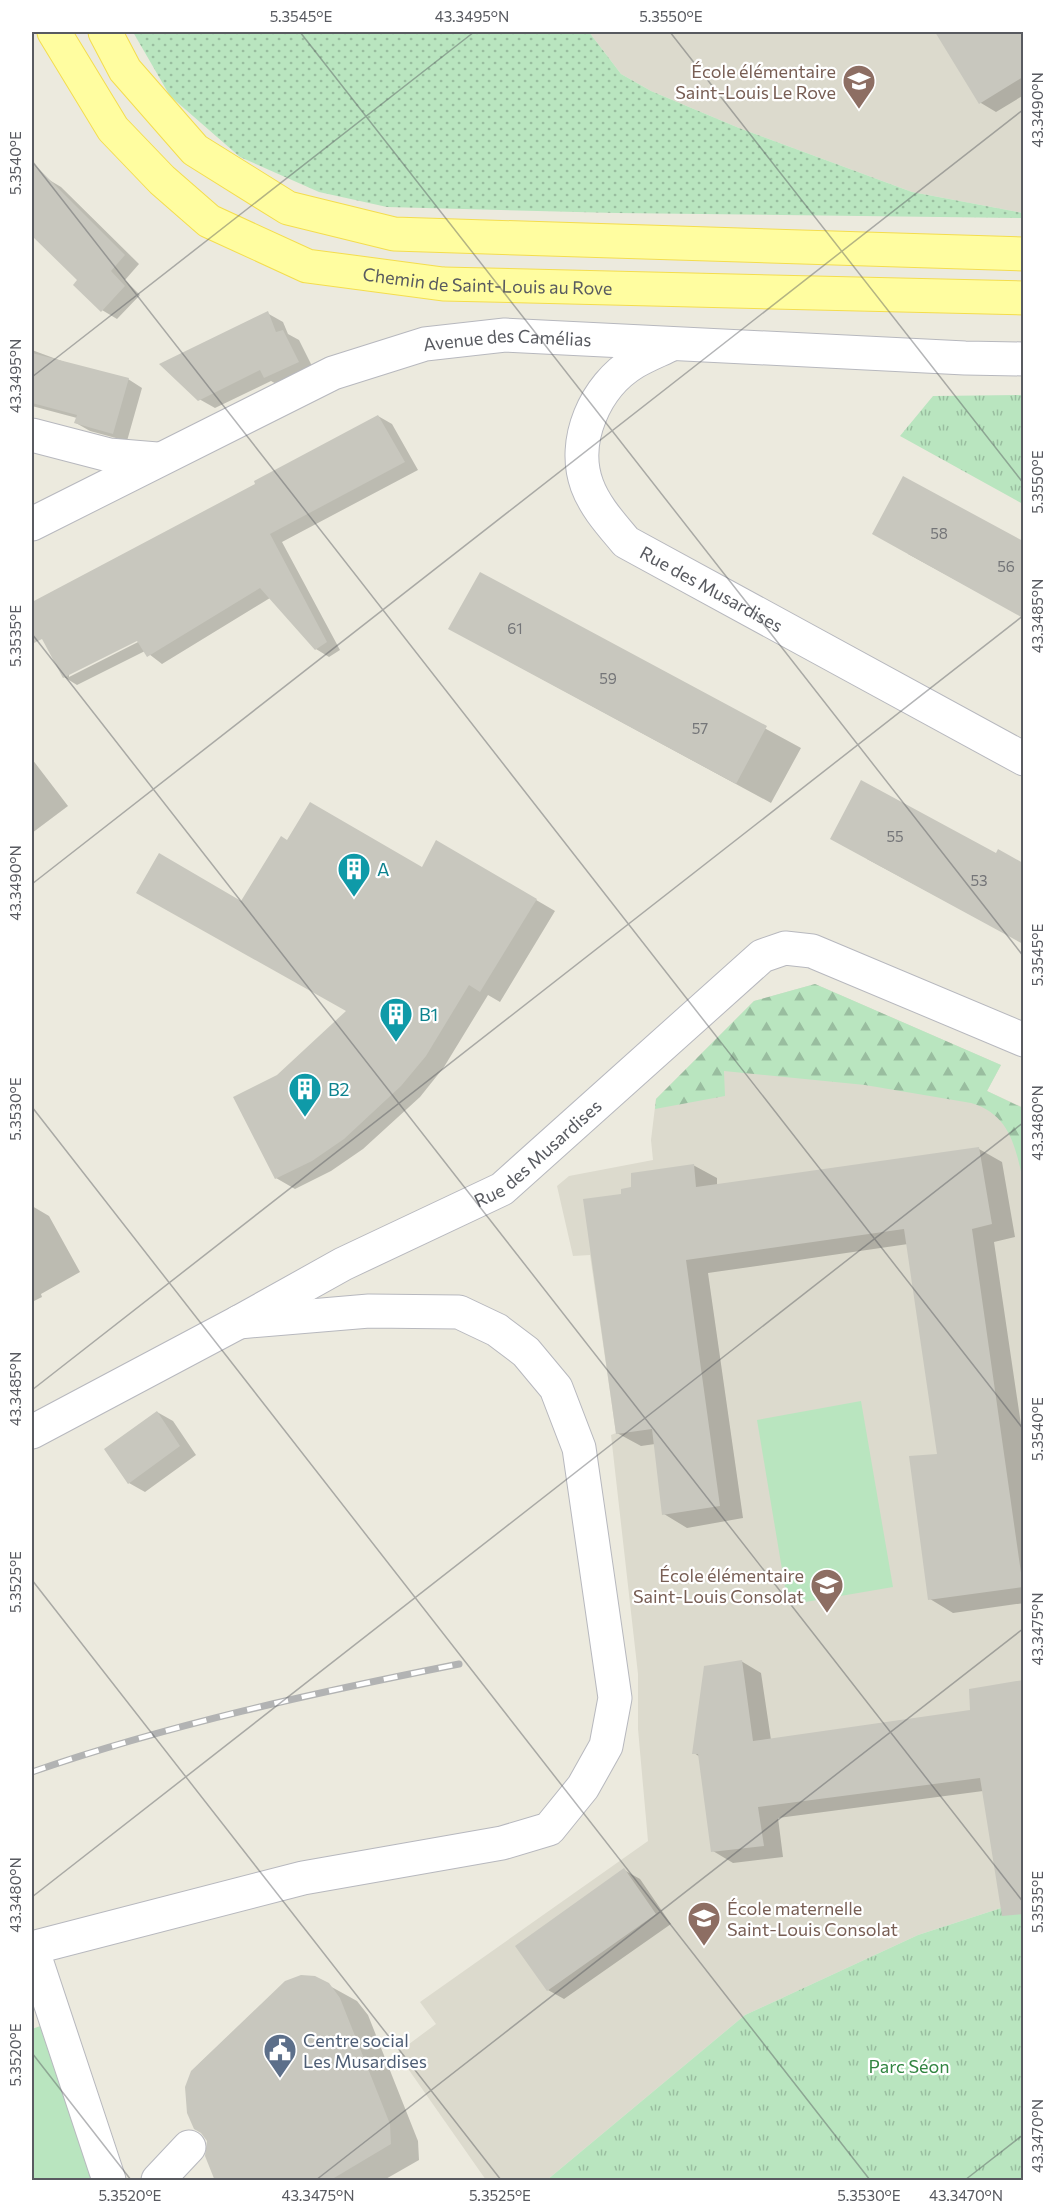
<svg xmlns="http://www.w3.org/2000/svg" width="1055" height="2212" viewBox="0 0 1055 2212" font-family="Commissioner,sans-serif">
	<style>
		.education { fill: #dcdacd }
		.grass { fill: url(#grass-dots) }
		.forest { fill: url(#forest-firs) }
		.park { fill: url(#park-tufts) }
		.pitch { fill: #b9e5bf }
		.shadow { fill: #0003; fill-rule: evenodd }
		.building { fill: #c8c7be }
		.lines { fill: none; stroke-linecap: round; stroke-linejoin: round }
		.minor-casing { stroke: #b7b8be; stroke-width: 35 }
		.major-casing { stroke: #f4dd4e; stroke-width: 35 }
		.minor { stroke: #fff; stroke-width: 33 }
		.major { stroke: #fffda0; stroke-width: 33 }
		.rail-casing { stroke: #b2b3b3; stroke-width: 7 }
		.rail { stroke: #fff; stroke-width: 4.5; stroke-dasharray: 14; stroke-linecap: butt }
		.ticks { fill: none; stroke: #585a60; stroke-width: 1.5; stroke-opacity: 0.45 }
		.labels { text-anchor: middle; dominant-baseline: central; stroke-width: 4.5; stroke-linejoin: round; paint-order: stroke }
		.number-label { font-size: 15px; fill: #747578 }
		.education-label { font-size: 18px; fill: #785e54; stroke: #fff; text-anchor: end }
		.street-label { font-size: 18px; fill: #585a60; stroke: #fff }
		.culture-label { font-size: 18px; fill: #0d838f; stroke: #fff; text-anchor: start }
		.service-label { font-size: 18px; fill: #4e5e75; stroke: #fff; text-anchor: start }
		.park-label { font-size: 18px; fill: #328541; stroke: #fff }
		.neatline { fill: none; stroke: #585a60; stroke-width: 2 }
		.ticks-label { font-size: 15px; text-anchor: middle; fill: #585a60 }
	</style>
	<defs>
		<pattern id="grass-dots" width="8" height="8" patternUnits="userSpaceOnUse" patternTransform="scale(1.5)"><rect width="8" height="8" fill="#b9e5bf"/><path d="M2 2h.1M6 6h.1" fill="none" stroke="#99bd9f" stroke-width="1.8" stroke-linecap="round"/></pattern>
		<pattern id="forest-firs" width="22" height="20" patternUnits="userSpaceOnUse" patternTransform="scale(1.5)"><rect width="22" height="20" fill="#b9e5bf"/><path d="M5 1l3.5 6h-7zM16 11l3.5 6h-7z" fill="#99bd9f"/></pattern>
		<pattern id="park-tufts" width="24" height="20" patternUnits="userSpaceOnUse" patternTransform="scale(1.5)"><rect width="24" height="20" fill="#b9e5bf"/><path d="M3 7l-1-3M5 7V3M7 7l1-3M15 17l-1-3M17 17v-4M19 17l1-3" fill="none" stroke="#99bd9f"/></pattern>
	</defs>
	<rect width="100%" height="100%" fill="#eceade"/>
	<!-- education -->
	<path class="education" d="M589,32H1023V213L912,192L739,128L651,91L621,74Z
		M815,984L1001,1065L987,1091L1024,1108L1023,1901L918,1935L745,2015L547,2180H486L397,2053L436,2024L420,2002L648,1841L638,1729V1674L611,1435L616,1433L590,1255L573,1256L557,1186L569,1176L653,1160L651,1140L656,1099L754,1001Z"/>
	<!-- grass -->
	<path class="grass" d="M133,32H589L621,74L651,91L739,128L912,192L1023,213V218L616,213L387,207L319,192L240,157L170,96Z"/>
	<!-- forest -->
	<path class="forest" d="M815,984L1001,1065L987,1091L1023,1108V1180C1015,1145 1009,1114 971,1103L865,1085L724,1071L725,1096L655,1109L656,1099L754,1001Z"/>
	<!-- park -->
	<path class="park" d="M1023,395V504L900,436L933,396Z
		M1023,1901V2180H547L745,2015L918,1935Z"/>
	<!-- pitch -->
	<path class="pitch" d="M861,1401L893,1587L788,1605L757,1420Z
		M46,2024L102,2180H32V2029Z"/>
	<!-- shadow -->
	<path class="shadow" d="M968,32H1024V95L996,112L981,103L946,46Z
		M46,178L61,187L139,264L125,280L140,295L117,319L102,310L79,280L32,234V192Z
		M267,313L283,322L288,334L299,340L314,370L280,386L271,381L215,408L199,399Z
		M32,350L67,363L128,379L142,388L127,441L90,431L76,423L77,418L32,406Z
		M378,416L392,424L418,470L282,542L340,650L329,657L316,649L270,598L162,664L145,651L77,685L64,677L32,616V604L257,484ZM143,636L144,639L69,677V673Z
		M904,478L1024,543V617L908,554Z
		M481,574L801,748L771,803L485,648Z
		M32,759L68,806L32,833Z
		M862,782L1024,869V943L867,859Z
		M288,842L423,869L437,842L555,911L500,1002L488,995L444,1067L420,1097L363,1149L331,1171L295,1189L276,1178L235,1098L278,1076L349,1011L242,903Z
		M979,1149L1002,1162L1015,1237L994,1242L1024,1445V1603L953,1613L930,1599L938,1455L908,1244L708,1273L743,1518L687,1528L664,1514L655,1444L641,1446L617,1433L622,1195L693,1165L717,1178V1185Z
		M32,1206L49,1216L80,1272L41,1294L42,1297L32,1302Z
		M157,1412L173,1421L196,1455L145,1492L129,1483Z
		M741,1661L761,1673L771,1740L972,1712L971,1690L1024,1682V1870L1014,1871L983,1791L778,1818L783,1857L733,1863L713,1851L700,1757L694,1753Z
		M624,1870L640,1879L671,1924L564,1999L548,1990Z
		M285,1983L328,1985L357,2001L368,2015L418,2141L419,2160L384,2180H217L208,2141L187,2087L199,2064Z"/>
	<!-- building -->
	<path class="building" d="M935,32H1023V77L979,104Z
		M32,162L125,255L111,271L125,286L101,312L73,285L77,280L32,236Z
		M268,311L276,332L283,330L299,362L264,378L260,370L198,401L159,364Z
		M32,353L129,378L113,434L74,423L77,415L32,403Z
		M378,415L405,462L270,534L327,642L315,650L260,588L147,657L137,641L63,678L42,639L32,644V602L255,484L254,481Z
		M903,476L1023,541V618L872,534Z
		M480,572L767,726L736,784L448,629Z
		M861,780L996,853L998,849L1023,863V944L830,839Z
		M310,802L422,867L436,840L537,899L480,992L469,985L426,1056L401,1086L344,1139L312,1161L275,1179L233,1097L277,1075L346,1011L136,893L159,853L241,901L281,836L287,840Z
		M979,1147L992,1224L972,1229L1023,1587L928,1600L909,1456L937,1454L904,1229L686,1260L720,1506L662,1515L652,1429L616,1434L583,1199L621,1194V1189L631,1187V1173L694,1164L696,1187Z
		M157,1411L180,1446L128,1484L104,1449Z
		M742,1660L753,1741L970,1710L969,1689L1023,1680V1914L1002,1916L980,1778L758,1807L764,1846L711,1852L698,1754H692L704,1666Z
		M624,1868L656,1914L547,1991L515,1946Z
		M301,1975L315,1976L329,1983L340,1998L390,2124L391,2144L329,2181H215L205,2156L207,2141L201,2133L194,2129L187,2113L185,2087L191,2071L285,1981Z"/>
	<g class="lines">
		<!-- minor casing -->
		<g class="minor-casing">
			<g id="minor">
				<path id="s1" d="M672,344C660,350 647,355 635,362C595,386 571,441 587,485C595,507 612,525 626,542L1024,759"/>
				<path d="M32,435L109,455L157,459"/>
				<path id="s2" d="M32,524L333,373L425,344L505,335L965,358L1024,359"/>
				<path id="s3" d="M32,1432L239,1322L343,1264L502,1189L762,956L785,948L812,951L1024,1040"/>
				<path d="M32,1948L303,1878L502,1843L549,1829L583,1787L606,1746L615,1698L579,1448L556,1388L526,1352L497,1330L459,1312L369,1311L239,1322"/>
				<path d="M32,1948L109,2180"/>
				<path d="M158,2180L189,2147"/>
			</g>
		</g>
		<!-- major casing -->
		<g class="major-casing">
			<g id="major">
				<path id="s4" d="M54,32L113,129L162,180L209,221L307,266L443,284L1024,298"/>
				<path d="M105,32L125,70L195,150L288,208L394,234L1024,254"/>
			</g>
		</g>
		<!-- minor -->
		<use href="#minor" class="minor"/>
		<!-- major -->
		<use href="#major" class="major"/>
		<!-- rail casing -->
		<g class="rail-casing">
			<path id="rail" d="M32,1772C171,1724 314,1693 459,1664"/>
		</g>
		<!-- rail -->
		<use href="#rail" class="rail"/>
	</g>
	<!-- ticks -->
	<path class="ticks" d="M300,32L1024,957M670,32L1024,484M32,161L1024,1430M32,377L474,32M32,634L1024,1903M32,884L1024,109M32,1107L870,2180M32,1390L1024,615M32,1580L501,2180M32,1897L1024,1122M32,2053L131,2180M316,2180L1024,1628M965,2180L1024,2134"/>
	<!-- icons -->
	<defs>
		<g id="school-pin" transform="scale(1.725)"><path d="M0 17L-7.5 6A9.5 9.5 0 1 1 7.5 6Z" fill="#8d6e63" stroke="#fff"/><path d="M0-5L7-2L0 1L-7-2ZM-4 1L0 2.5L4 1V4Q0 6-4 4Z" fill="#fff"/></g>
		<g id="building-pin" transform="scale(1.725)"><path d="M0 17L-7.5 6A9.5 9.5 0 1 1 7.5 6Z" fill="#0f9aa8" stroke="#fff"/><path d="M-4-6H4V6H1V3H-1V6H-4ZM-2.5-4.3h1.7v1.8h-1.7ZM.8-4.3h1.7v1.8H.8ZM-2.5-1h1.7V.8h-1.7ZM.8-1h1.7V.8H.8Z" fill="#fff"/></g>
		<g id="civic-pin" transform="scale(1.725)"><path d="M0 17L-7.5 6A9.5 9.5 0 1 1 7.5 6Z" fill="#5c6f8a" stroke="#fff"/><path d="M-.6-6.5H3V-4.5H.6V-3L4-1V1h2V6H-6V1h2V-1L-.6-3ZM-1.2 2.5V6h2.4V2.5Z" fill="#fff"/></g>
	</defs>
	<g fill-rule="evenodd">
		<use href="#school-pin" x="859" y="81"/>
		<use href="#building-pin" x="354" y="869"/>
		<use href="#building-pin" x="396" y="1014"/>
		<use href="#building-pin" x="305" y="1089"/>
		<use href="#school-pin" x="827" y="1585"/>
		<use href="#school-pin" x="704" y="1918"/>
		<use href="#civic-pin" x="280" y="2050"/>
	</g>
	<g class="labels">
		<!-- number labels -->
		<g class="number-label">
			<text x="939" y="533">58</text>
			<text x="1006" y="566">56</text>
			<text x="515" y="628">61</text>
			<text x="608" y="678">59</text>
			<text x="700" y="728">57</text>
			<text x="895" y="836">55</text>
			<text x="979" y="880">53</text>
		</g>
		<!-- education labels -->
		<g class="education-label">
			<text x="836" y="71">École élémentaire<tspan x="836" dy="21">Saint-Louis Le Rove</tspan></text>
			<text x="804" y="1575">École élémentaire<tspan x="804" dy="21">Saint-Louis Consolat</tspan></text>
			<text x="727" y="1908" text-anchor="start">École maternelle<tspan x="727" dy="21">Saint-Louis Consolat</tspan></text>
		</g>
		<!-- street labels -->
		<g class="street-label">
			<text stroke="none"><textPath href="#s4" startOffset="536">Chemin de Saint-Louis au Rove</textPath></text>
			<text stroke="none"><textPath href="#s2" startOffset="516">Avenue des Camélias</textPath></text>
			<text stroke="none"><textPath href="#s1" startOffset="350">Rue des Musardises</textPath></text>
			<text stroke="none"><textPath href="#s3" startOffset="579">Rue des Musardises</textPath></text>
		</g>
		<!-- culture labels -->
		<g class="culture-label">
			<text x="377" y="869">A</text>
			<text x="419" y="1014">B1</text>
			<text x="328" y="1089">B2</text>
		</g>
		<!-- service labels -->
		<g class="service-label">
			<text x="303" y="2040">Centre social<tspan x="303" dy="21">Les Musardises</tspan></text>
		</g>
		<!-- park labels -->
		<g class="park-label">
			<text x="909" y="2066">Parc Séon</text>
		</g>
	</g>
	<!-- border -->
	<rect width="1055" height="2212" fill="none" stroke="#ffffff" stroke-width="66"/>
	<rect x="33" y="33" width="989" height="2146" class="neatline"/>
	<g class="ticks-label">
		<text x="301" y="22">5.3545°E</text>
		<text x="472" y="22">43.3495°N</text>
		<text x="671" y="22">5.3550°E</text>
		<text transform="translate(1038 110) rotate(-90)" y="5">43.3490°N</text>
		<text transform="translate(16 163) rotate(-90)" y="5">5.3540°E</text>
		<text transform="translate(16 376) rotate(-90)" y="5">43.3495°N</text>
		<text transform="translate(1038 482) rotate(-90)" y="5">5.3550°E</text>
		<text transform="translate(1038 616) rotate(-90)" y="5">43.3485°N</text>
		<text transform="translate(16 636) rotate(-90)" y="5">5.3535°E</text>
		<text transform="translate(16 883) rotate(-90)" y="5">43.3490°N</text>
		<text transform="translate(1038 955) rotate(-90)" y="5">5.3545°E</text>
		<text transform="translate(16 1109) rotate(-90)" y="5">5.3530°E</text>
		<text transform="translate(1038 1123) rotate(-90)" y="5">43.3480°N</text>
		<text transform="translate(16 1389) rotate(-90)" y="5">43.3485°N</text>
		<text transform="translate(1038 1429) rotate(-90)" y="5">5.3540°E</text>
		<text transform="translate(16 1582) rotate(-90)" y="5">5.3525°E</text>
		<text transform="translate(1038 1629) rotate(-90)" y="5">43.3475°N</text>
		<text transform="translate(16 1895) rotate(-90)" y="5">43.3480°N</text>
		<text transform="translate(1038 1902) rotate(-90)" y="5">5.3535°E</text>
		<text transform="translate(16 2055) rotate(-90)" y="5">5.3520°E</text>
		<text transform="translate(1038 2136) rotate(-90)" y="5">43.3470°N</text>
		<text x="130" y="2201">5.3520°E</text>
		<text x="318" y="2201">43.3475°N</text>
		<text x="500" y="2201">5.3525°E</text>
		<text x="869" y="2201">5.3530°E</text>
		<text x="966" y="2201">43.3470°N</text>
	</g>
</svg>
